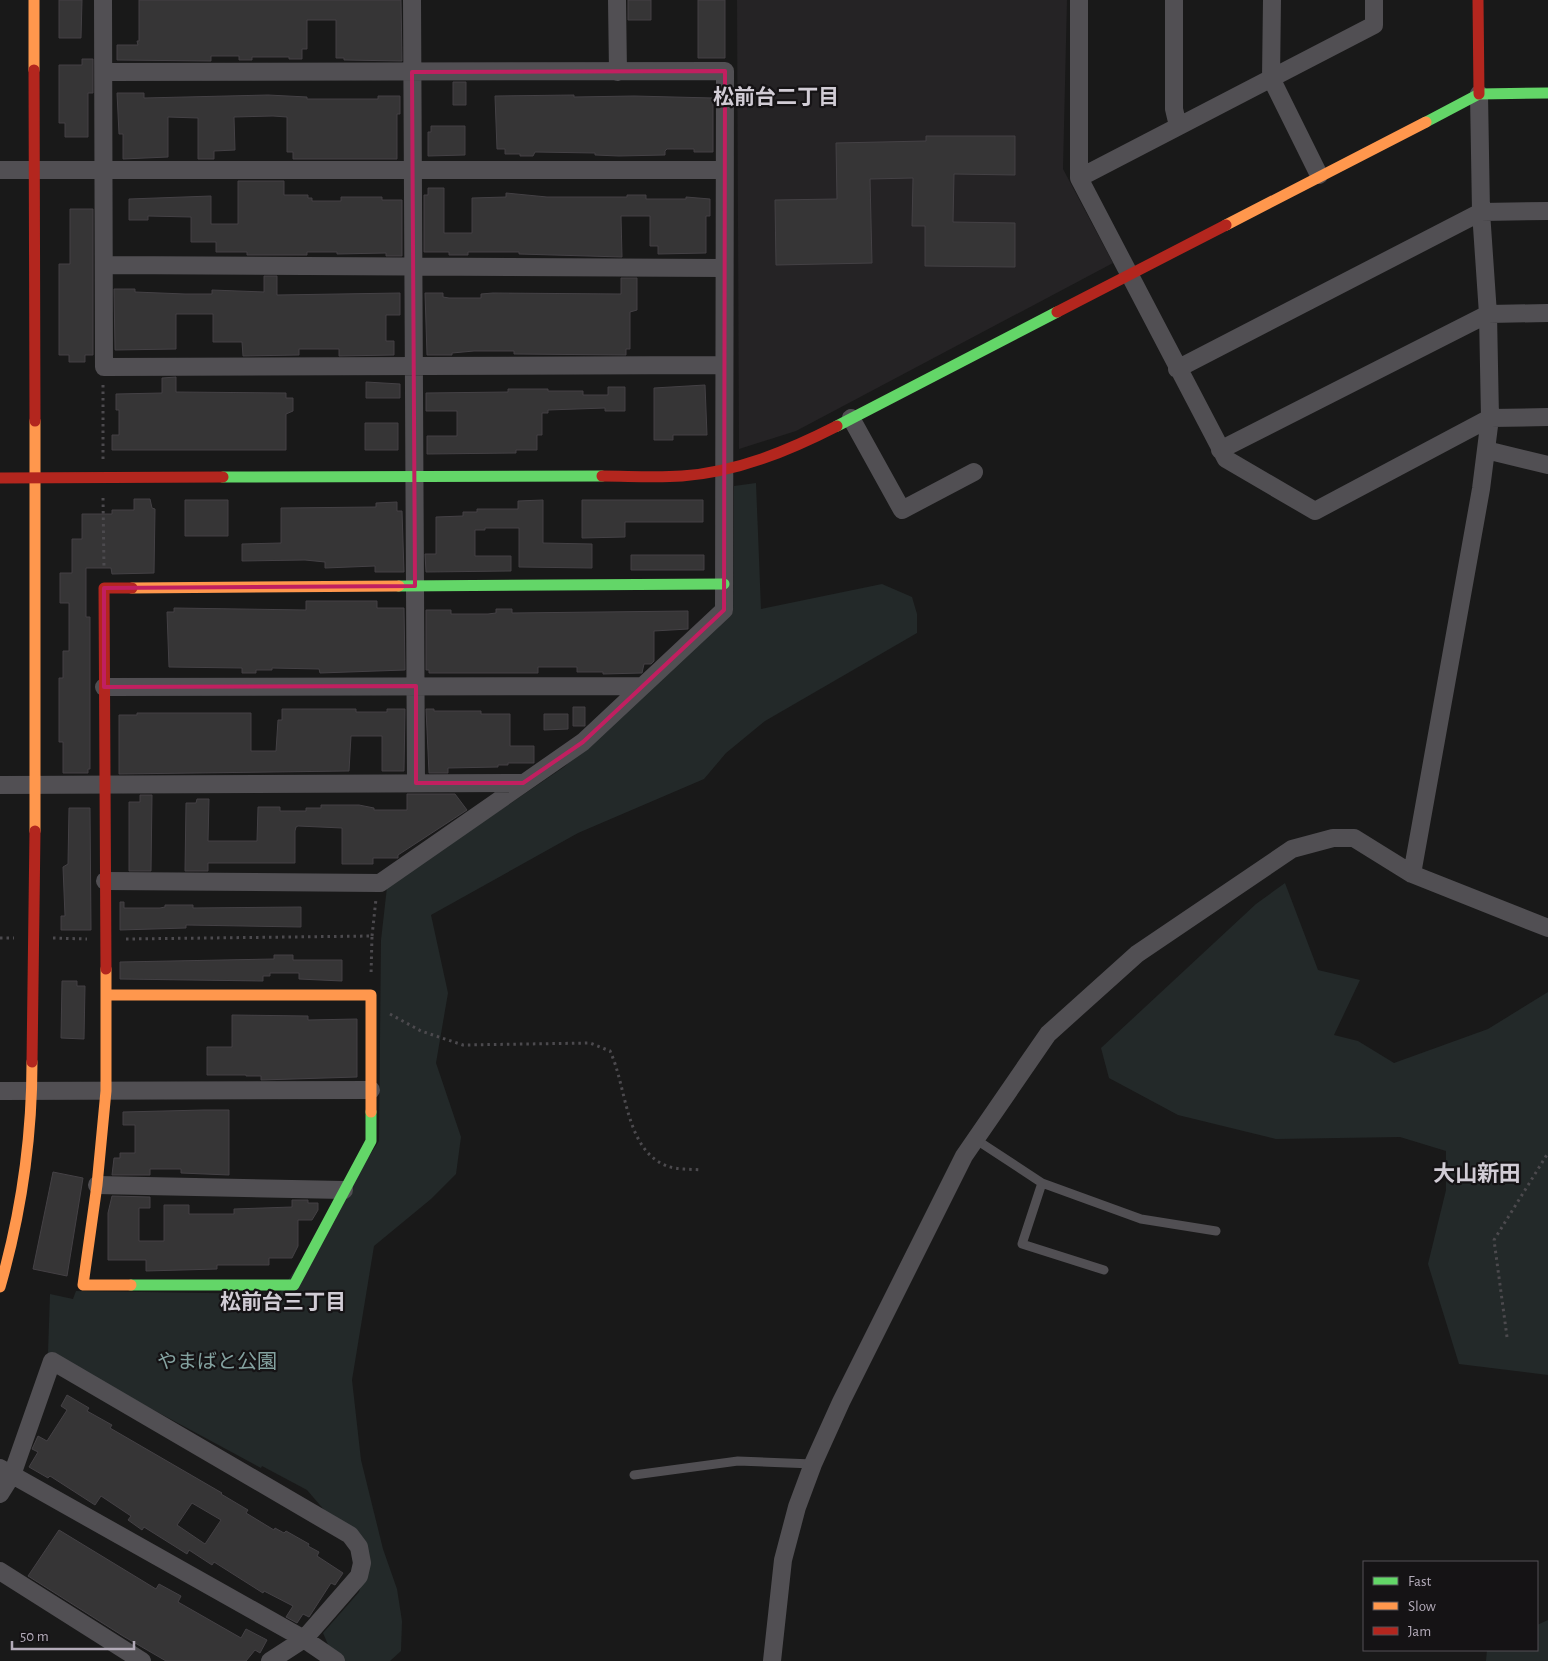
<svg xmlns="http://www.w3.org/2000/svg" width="1548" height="1661" viewBox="0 0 1548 1661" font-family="'Alegreya Sans','Noto Sans JP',sans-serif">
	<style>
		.built { fill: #252325 }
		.green { fill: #232929 }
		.building { fill: #363536; stroke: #444145; fill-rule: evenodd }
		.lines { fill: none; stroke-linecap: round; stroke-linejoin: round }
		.path { stroke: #4c4a4e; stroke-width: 3; stroke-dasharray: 2.5 4; stroke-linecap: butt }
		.lane { stroke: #514f53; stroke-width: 9 }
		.street { stroke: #514f53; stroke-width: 18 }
		.fast { stroke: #63d668; stroke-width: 11 }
		.slow { stroke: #ff974d; stroke-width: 11 }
		.jam { stroke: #b3261e; stroke-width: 11 }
		.marked { fill: none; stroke: #c11f60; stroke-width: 4; stroke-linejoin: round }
		.labels { text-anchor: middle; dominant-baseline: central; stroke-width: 4.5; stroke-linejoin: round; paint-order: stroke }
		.park-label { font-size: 20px; fill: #84a2a0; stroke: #151315 }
		.neighbourhood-label { font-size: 21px; font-weight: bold; fill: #d1ccd5; stroke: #151315 }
		.quarter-label { font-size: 22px; font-weight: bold; fill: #d1ccd5; stroke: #151315 }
	</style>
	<rect width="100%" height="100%" fill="#191919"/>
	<!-- built -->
	<path class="built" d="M737,0H1067L1063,169L1113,263L796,431L739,449Z"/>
	<!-- green -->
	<path class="green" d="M756,483L761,609L882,584L912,597L917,614V633L765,721L726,753L704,779L578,833L431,915L448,993L436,1063L461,1137L456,1174L431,1199L374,1246L352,1380L361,1460L383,1549L397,1589L402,1621L401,1651L390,1661H335L323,1633L359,1592L369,1562L307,1490L262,1466L261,1468L48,1353L50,1294L73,1299L76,1291L279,1294L379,1141L381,940L387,887L564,767L733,611L734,486Z
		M1285,883L1318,970L1360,980L1334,1035L1358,1041L1394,1063L1488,1029L1548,992V1375L1459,1364L1428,1264L1446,1190V1151L1400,1137L1276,1139L1178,1115L1109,1078L1101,1048L1256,904Z
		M1548,1620V1661H1486L1487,1650H1537V1625Z"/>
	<!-- building -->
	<path class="building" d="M59,0H82L81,38H59Z
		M139,0H401L402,61L344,60V58H336V20H307V49H302V59H289V57H252V60H239V56H211V61L117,60V45H138L137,41H139Z
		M628,0H651V20H628Z
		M698,0H725V58H698Z
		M82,59H93V93H88V137H65V123H59V65H82Z
		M453,82H466V105H453Z
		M117,93H144V98L268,95L307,97V99H378V96H400V114H397V159H293V152H287V117L273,116L234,117L235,150L214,151V159H198V118L168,117V157L123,159V134H119Z
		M574,95V97L634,96L713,98V152H694V149H667L665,151V155L619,156L595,155V153L535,152L533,156H520V154H505V149H497L495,96Z
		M431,126H465V155L428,156V132H431Z
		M926,136H1015V175L954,174L953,222L1015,223V267L925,266V226H912L913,178L870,179L872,263L776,265L775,200L837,199L836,143L926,141Z
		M238,181H284V195H308V198H312V201H341V197H382V200H402V256H386V253L337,254V252H307V255H247V252H216V242H191V217L148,216V220H129V199L211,196V224H238Z
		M428,188H444V233H472V198L506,197V193L547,197H627V195H646V199H686V197L710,199V216H706V253L658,254V246H650V216H621L622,257L519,254V252H468V255H449V252H424V195H428Z
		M70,209H93V355H85V362H69V355H59V264H70Z
		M264,276H277V295L400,293V315H386V341H394V355L339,356V349H299V355L243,356L242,342H213V314H176V349L115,350L114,289H135V292L185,294H212V290L264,292Z
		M621,278H637V310L630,312V349H626V355L514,354V351H474L452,353V355H427L425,293H443V297L449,298H481V294L493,293L621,294Z
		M176,377V392L286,393V398H293V411L286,414V450H112V435H119V410H116V394L162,393V378Z
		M366,382L400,384V398H366Z
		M705,385L707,435H673V440H654V388Z
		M608,387H625V411H605V408L548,410V413H542V435H537V450H516V453L427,454V436H457V411H426V393L508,392V389H548V391H583V395H608Z
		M365,423H398V450H365Z
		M134,499H150L152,508L155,509L154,573L112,574L111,568H86V617H90V769H88V773H63V742H59V678H63V651H69V603H60V573H72V539H82V514H112V510H134Z
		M185,500H228V536H185Z
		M543,500V543L592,544V568L519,567V528H485V530H475V556H511V571L426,572L425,554H436V517L463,516V512H477V509H518V501Z
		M582,500H703V522H625V537L582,538Z
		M397,502V511H402L404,572H375V566L325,568V562L305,560L242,561V544L281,543V508L376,507V503Z
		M631,555H704V570H631Z
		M306,601H377V608H404L405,670L320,673L319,669L272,668V670H256V673H242V668L169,667L167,612H174V608L306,610Z
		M496,609H512V613L688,611V629L654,631V661L651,664H644L642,673L603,674V672H577V667H538V673H429V670H426V610H451V614H488L496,613Z
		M573,707H585V726H573Z
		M282,709H356V712H387V709H405L404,771H382V736H351L349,771L119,774V715H137V713H251V751H276L278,720H282Z
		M426,709H434V711H481V714H510V746H534V763H508V765H498V767L448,768V773H429Z
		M544,714H568V729L544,730Z
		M407,794H455L467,810L398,855V858H373V864H342V828L298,826L296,827L295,831V863H208V871H185L186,803H196L197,799H209L208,841H257L258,807H280V811H306V808H321V805H359L374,808V810H407Z
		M140,795H152L151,871H129V802H140Z
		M69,808H90L91,930H61V916H65L63,867L68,864Z
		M120,902H124V908H160L165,907V905H193V908L301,907V927L186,925V928L120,930Z
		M274,955H293V960H342V981L299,979V973H270V976H263V981L120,979V962L274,959Z
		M62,981H77V986H85L84,1039L61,1038Z
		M232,1015L308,1016V1020L357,1019V1077L261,1080V1076H246V1075H207V1047H232Z
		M204,1110H229V1175L181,1173V1169H150V1175H112L114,1158H120V1153H135V1125H123V1112Z
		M53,1172L83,1178L67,1276L33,1269Z
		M112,1196L150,1197V1208H139V1241H164V1205H189V1214H234V1209L292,1207V1200H308V1203H318V1210L312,1220H298V1246L292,1258H269V1265H217V1269L146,1271V1260H108V1213Z
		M67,1395L89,1408L87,1411L112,1425L110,1428L222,1493L221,1494L248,1510L246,1513L274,1530L275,1528L284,1533L286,1531L309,1544L308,1546L319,1552L317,1556L343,1573L335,1585L331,1583L309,1617L303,1614L297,1623L286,1617L293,1606L264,1591L263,1593L214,1562L212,1565L189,1550L187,1554L144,1527L142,1530L128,1520L131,1516L101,1496L95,1505L50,1476L48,1478L29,1467L38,1452L32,1449L38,1436L47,1441L67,1410L61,1406ZM192,1503L221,1520L205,1544L177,1525Z
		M59,1530L156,1589L159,1584L181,1596L178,1602L241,1638L246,1629L267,1640L260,1653L255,1650L246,1661H166L123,1636L28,1576Z"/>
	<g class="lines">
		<!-- path -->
		<path class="path" d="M103,459V383
			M103,498L104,569
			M372,936L376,899
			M0,938H14
			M53,938L87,939
			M126,939L372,936L371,975
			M390,1014L421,1031L463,1045L590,1043L610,1051C627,1087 625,1150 667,1166C677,1170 692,1169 702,1170
			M1507,1337L1494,1240L1548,1153"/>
		<!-- lane -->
		<path class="lane" d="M975,1139L1042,1183L1141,1219L1216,1231
			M1042,1183L1022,1244L1104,1270
			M634,1475L738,1461L813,1464"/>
		<!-- street -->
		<path class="street" d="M103,0L104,367L723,365
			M412,0L416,783
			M617,0L618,72
			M1079,0V178L1226,459L1315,511L1490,418L1548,417
			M1174,0V109L1178,126
			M1272,0L1271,78L1319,175
			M104,72L725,71L724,610L583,742L380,883L105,881
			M0,170H724
			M1079,178L1374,25V0
			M104,265L723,268
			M1177,369L1481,212L1548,211
			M851,418L902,510L974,472
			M1220,450L1488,314L1548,313
			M1486,450L1548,465
			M104,687L642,686
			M0,785L523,783
			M1412,874L1481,489L1490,418L1488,314L1481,212L1479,94
			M0,1091L371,1090
			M97,1185L344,1190
			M0,1468L304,1639L336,1661
			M0,1494L12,1475L52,1361L350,1535L359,1547L362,1563L359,1576L304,1639L270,1661
			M0,1571L142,1661
			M772,1661L783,1560L797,1507L813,1464L841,1402L964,1156L1048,1034L1137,954L1292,849L1333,838H1354L1412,874L1548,928"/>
		<!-- fast -->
		<path class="fast" d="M1426,122L1479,94L1548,93
			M837,426L1057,312
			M223,477L602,476
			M399,586L724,584
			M131,1285H294L371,1141V1112"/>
		<!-- slow -->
		<path class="slow" d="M34,0V70
			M1226,225L1426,122
			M35,421V831
			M132,588L399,586
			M106,969V1091L97,1185L83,1285H131
			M106,995H371V1112
			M0,1287C21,1214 32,1138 32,1062"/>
		<!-- jam -->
		<path class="jam" d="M1478,0L1479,94
			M34,70L35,421
			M1057,312L1226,225
			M602,476C628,476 655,478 682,476C737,472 788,451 837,426
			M0,478L223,477
			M106,969L104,588H132
			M32,1062L35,831"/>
	</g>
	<!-- marked area -->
	<path class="marked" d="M725,71L724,610L583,742L523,783H416V686L104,687V588L415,586L412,72Z"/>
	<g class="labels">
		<!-- park labels -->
		<g class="park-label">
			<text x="217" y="1362">やまばと公園</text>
		</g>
		<!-- neighbourhood labels -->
		<g class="neighbourhood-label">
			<text x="776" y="97">松前台二丁目</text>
			<text x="283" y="1302">松前台三丁目</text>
		</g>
		<!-- quarter labels -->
		<g class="quarter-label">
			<text x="1477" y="1174">大山新田</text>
		</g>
	</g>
	<!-- legend -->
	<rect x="1363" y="1561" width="175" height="90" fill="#151315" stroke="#545057"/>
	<rect x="1373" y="1577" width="25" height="8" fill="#63d668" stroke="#545057"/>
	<text x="1408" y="1586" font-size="15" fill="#b3abb9">Fast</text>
	<rect x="1373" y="1602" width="25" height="8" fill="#ff974d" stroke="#545057"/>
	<text x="1408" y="1611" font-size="15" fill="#b3abb9">Slow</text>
	<rect x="1373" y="1627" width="25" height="8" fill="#b3261e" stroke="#545057"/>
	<text x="1408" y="1636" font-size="15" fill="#b3abb9">Jam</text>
	<!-- scale -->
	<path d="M12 1641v8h122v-8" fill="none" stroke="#b3abb9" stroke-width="2.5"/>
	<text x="20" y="1641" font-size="15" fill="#b3abb9" stroke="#151315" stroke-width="4" paint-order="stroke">50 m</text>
</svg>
